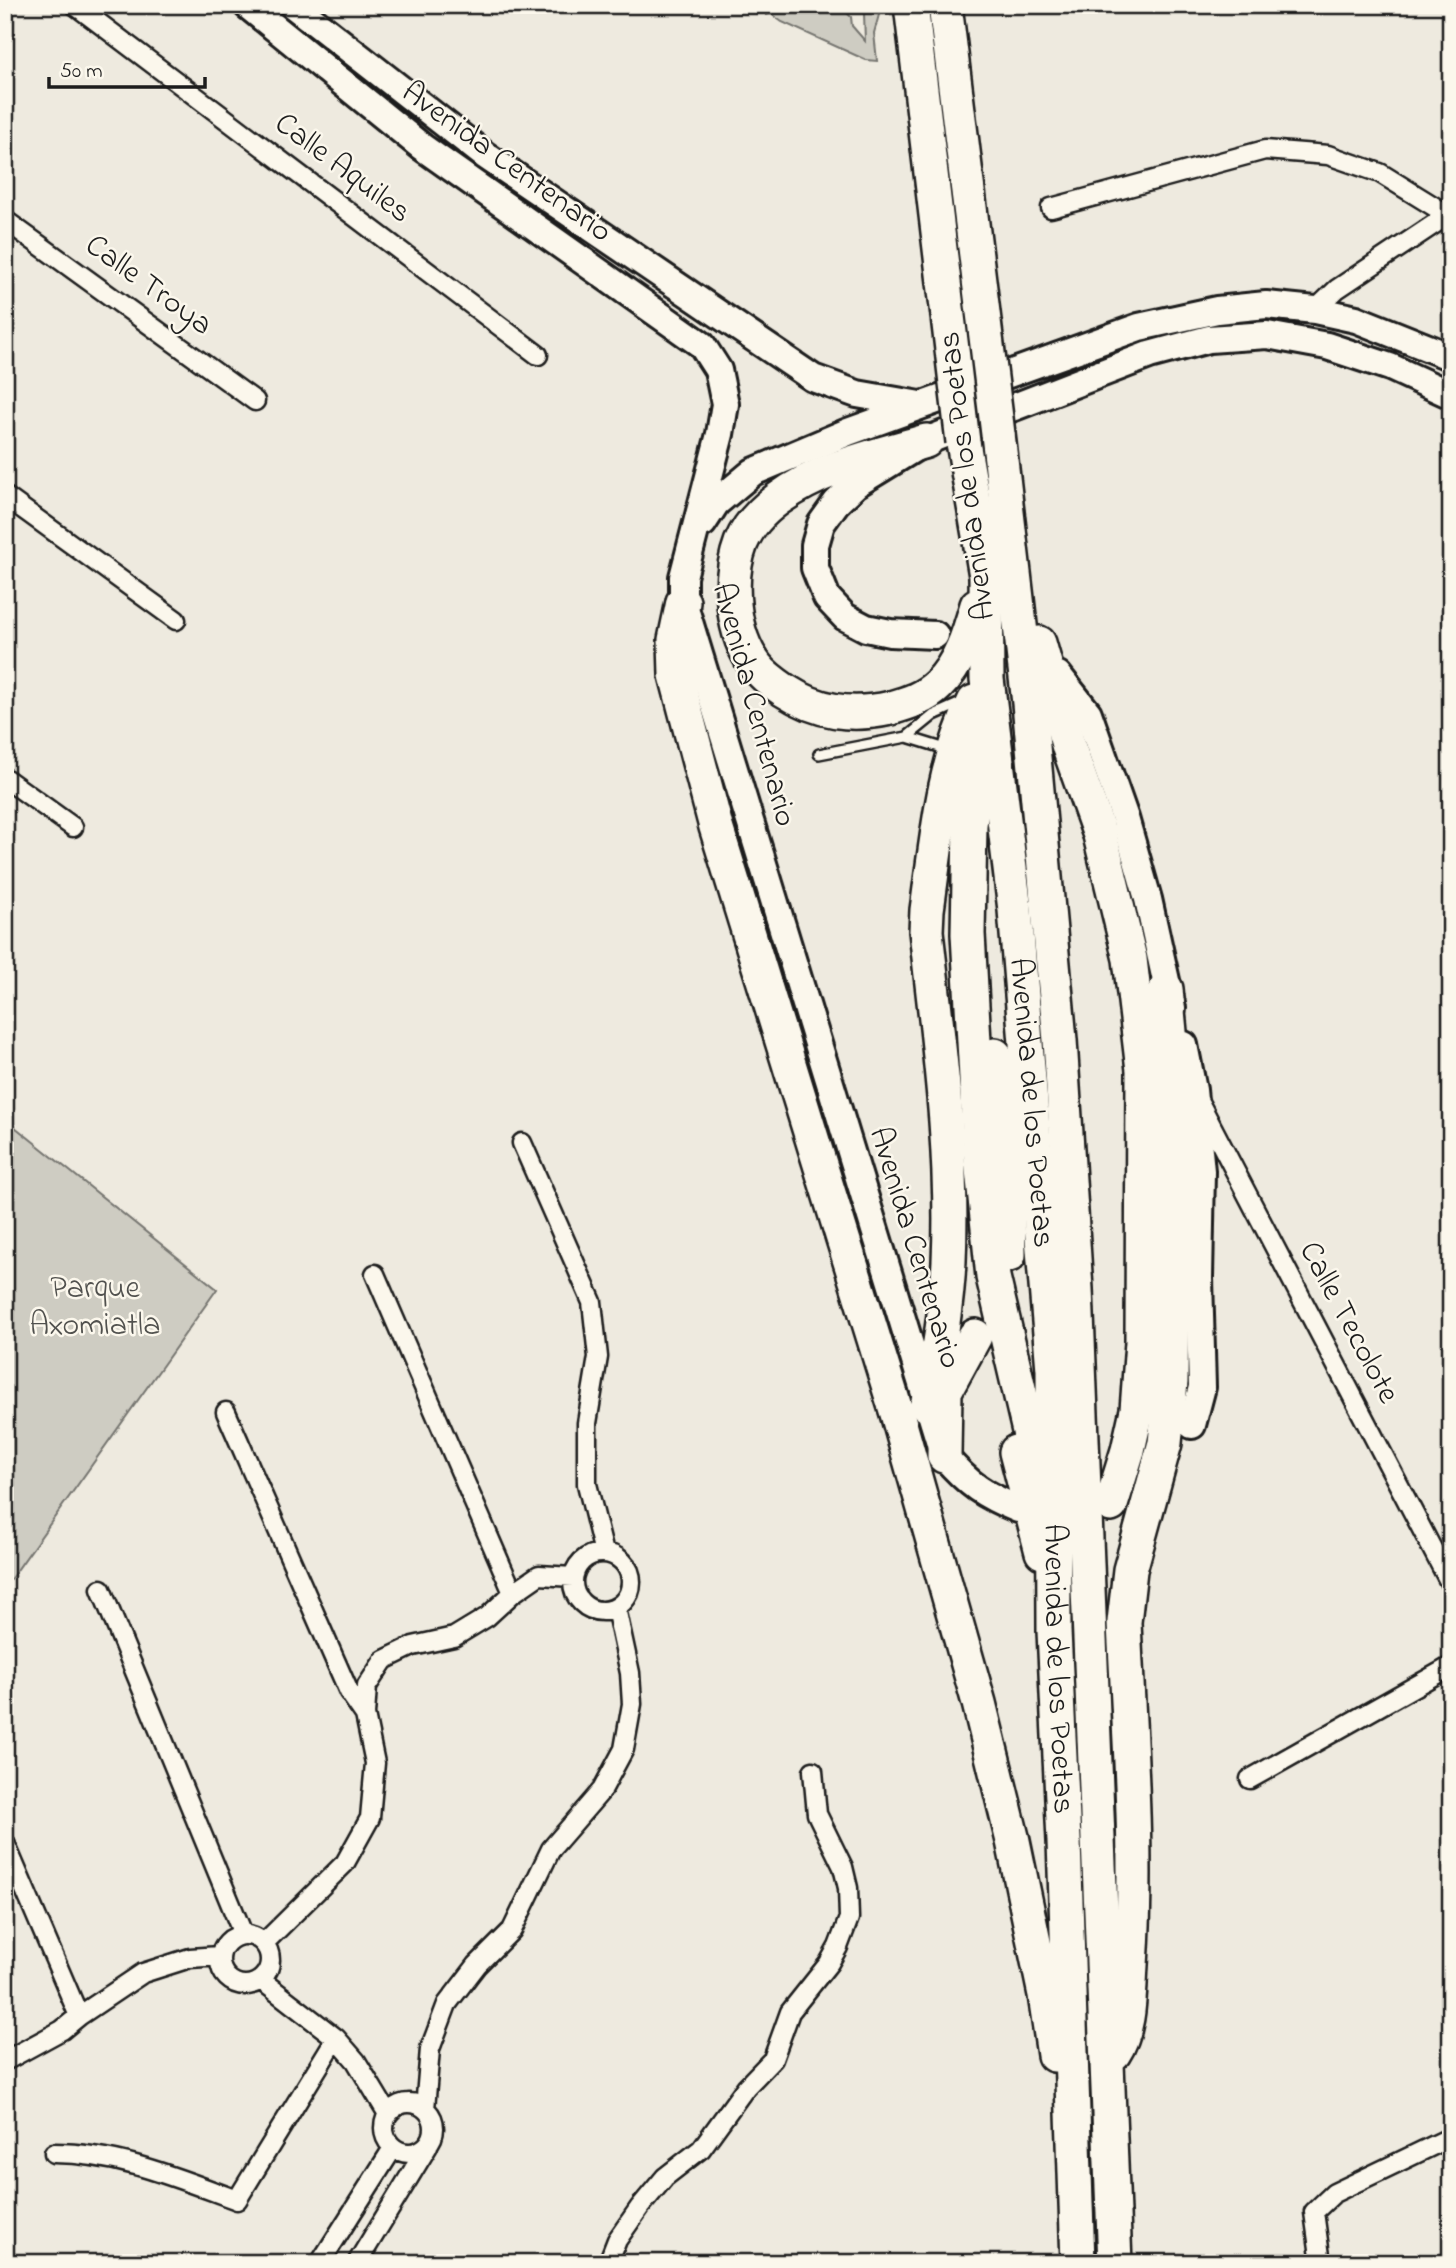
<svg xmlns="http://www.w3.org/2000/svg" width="1456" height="2268" viewBox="0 0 1456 2268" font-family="'Indie Flower',sans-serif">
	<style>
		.green { fill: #ceccc2; stroke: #75746f; stroke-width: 2 }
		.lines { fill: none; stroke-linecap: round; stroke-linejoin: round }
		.lane-casing { stroke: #1c1c1c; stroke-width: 14 }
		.street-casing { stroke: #1c1c1c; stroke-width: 23 }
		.secondary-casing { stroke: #1c1c1c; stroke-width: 32 }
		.highway-casing { stroke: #1c1c1c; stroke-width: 38 }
		.lane { stroke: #fbf7ec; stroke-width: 9 }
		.street { stroke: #fbf7ec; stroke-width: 18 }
		.secondary { stroke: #fbf7ec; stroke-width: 26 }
		.highway { stroke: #fbf7ec; stroke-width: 33 }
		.highway-bridge-casing { stroke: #1c1c1c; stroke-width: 38; stroke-linecap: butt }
		.highway-bridge { stroke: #fbf7ec; stroke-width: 33 }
		.labels { text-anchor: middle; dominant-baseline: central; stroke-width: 5; stroke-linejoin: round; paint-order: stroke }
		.street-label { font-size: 32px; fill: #1c1c1c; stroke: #fbf7ec }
		.park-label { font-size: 32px; fill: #51514e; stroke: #fbf7ec }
	</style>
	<rect width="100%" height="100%" fill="#eeeadf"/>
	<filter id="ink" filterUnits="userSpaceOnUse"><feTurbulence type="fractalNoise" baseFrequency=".0143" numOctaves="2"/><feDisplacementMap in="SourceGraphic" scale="14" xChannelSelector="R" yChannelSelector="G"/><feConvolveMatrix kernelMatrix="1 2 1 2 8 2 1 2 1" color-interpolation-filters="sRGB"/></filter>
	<g filter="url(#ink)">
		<!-- green -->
		<path class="green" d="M744,5H840L851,17L852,26L865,41L864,13L880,11L874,33L877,61L866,60L782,22L771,14L766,15L765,11Z
			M5,1119L217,1289L5,1587Z"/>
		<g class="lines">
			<!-- lane casing -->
			<g class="lane-casing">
				<path id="lane" d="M907,737L949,750
					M819,754L907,737L934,715L963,702"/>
			</g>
			<!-- street casing -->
			<g class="street-casing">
				<path id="street" d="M75,5L538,355
					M1051,208L1265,150L1328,155L1380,173L1448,215
					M5,220L255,401
					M1315,310L1337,289L1451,213
					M5,496L176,620
					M5,778L73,827
					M1199,1102L1451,1585
					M522,1143L592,1302L598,1357L587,1423V1484L604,1553
					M375,1274L513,1593
					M226,1412L349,1692L365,1715
					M573 1582a29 29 0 1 1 58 0a29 29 0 1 1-58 0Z
					M101,1589L243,1934
					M1250,1779L1451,1666
					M5,1843L79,2016
					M220 1960a25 25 0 1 1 50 0a25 25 0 1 1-50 0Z
					M264,1943L345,1863L370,1818L375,1763L365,1715L367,1686L384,1660L413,1646L454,1637L487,1617L513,1593L539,1575L573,1577
					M261,1980L336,2038L356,2061L388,2114
					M5,2061L62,2030L79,2016L143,1973L190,1958L219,1956
					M384 2128a25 25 0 1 1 50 0a25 25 0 1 1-50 0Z
					M425,2109L430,2049L447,2004L477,1965L512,1930L551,1849L602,1790L624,1749L632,1704L630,1673L616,1608
					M54,2153C118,2153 177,2178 237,2200L336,2038
					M320,2263L393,2148
					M357,2263L428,2146
					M608,2263L617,2240L640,2207L665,2177L701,2149L746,2087L773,2059L790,2012L829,1963L838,1947L849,1918L848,1888L843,1867L817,1814L813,1771
					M1321,2263L1314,2212L1334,2193L1451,2137"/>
			</g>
			<!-- secondary casing -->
			<g class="secondary-casing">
				<path id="secondary" d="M247,5L422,147L702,345L718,370L725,404L720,434L683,577V602L944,1456C969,1485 984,1495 1018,1509
					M293,5L486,156L813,378L857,394L920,405
					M703,523L716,503L753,472L848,432L1139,327L1217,310L1266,305L1315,310L1356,319L1451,357
					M935,635L890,633L866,628L845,617L827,598L815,568V545L821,524L836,503L856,484L926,441L1149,355L1209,339L1267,335L1327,346L1390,367L1451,395
					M1058,675L1088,713L1125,818L1148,899L1172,1008
					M1184,1045L1193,1090L1201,1171L1199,1278L1202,1387L1192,1425"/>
			</g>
			<!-- highway casing -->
			<g class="highway-casing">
				<g id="highway">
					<path d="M998,434L1029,703L1060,1040L1076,1289L1115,2263"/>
					<path d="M926,441C875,456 822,467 778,499C763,510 748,526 741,543C727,580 732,634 756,666C763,675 775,684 784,690C818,712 851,717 891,708C908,703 925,698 938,685C960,664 969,633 977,605"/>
					<path id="s1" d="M963,442L986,576L987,679L1015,910L1053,1370L1054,1631L1064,1841L1078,2263"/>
					<path d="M683,602L675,640L676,675L716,827L898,1417L979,1703L1013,1841L1045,1995L1054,2055"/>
					<path d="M1039,643L1069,748L1100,835L1130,959L1143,1070L1142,1342L1137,1410L1128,1450L1111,1505"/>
					<path d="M981,734L970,825L968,934L980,1149L993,1277L1039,1474"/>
					<path d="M995,1055L999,1096L1006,1114L1009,1255"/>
					<path d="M927,1405L931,1393C939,1350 947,1306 949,1261C954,1151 938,1040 926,931L927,910C937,840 942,767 974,702"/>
					<path d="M1016,1452L1042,1552"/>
					<path d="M944,1456L945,1391L975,1336"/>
					<path d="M1114,2053C1131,2027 1129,1994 1131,1965C1139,1851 1129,1736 1124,1622L1130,1570L1165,1443L1171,1382L1174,1075L1166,989"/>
				</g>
			</g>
			<!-- lane -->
			<use href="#lane" class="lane"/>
			<!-- street -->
			<use href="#street" class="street"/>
			<!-- secondary -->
			<use href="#secondary" class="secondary"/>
			<!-- highway -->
			<use href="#highway" class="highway"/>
			<!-- highway-bridge casing -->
			<g class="highway-bridge-casing">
				<path id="highway-bridge" d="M911,5L963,442
					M945,5L998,434"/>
			</g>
			<!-- highway-bridge -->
			<use href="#highway-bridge" class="highway-bridge"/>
		</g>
	</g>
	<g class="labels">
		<!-- street labels -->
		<g class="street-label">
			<text transform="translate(506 163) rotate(36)">Avenida Centenario</text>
			<text transform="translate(342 169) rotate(37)">Calle Aquiles</text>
			<text transform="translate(148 286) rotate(36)">Calle Troya</text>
			<text transform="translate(968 476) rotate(-97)">Avenida de los Poetas</text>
			<text transform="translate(753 705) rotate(75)">Avenida Centenario</text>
			<text stroke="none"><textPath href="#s1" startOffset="665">Avenida de los Poetas</textPath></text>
			<text transform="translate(914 1248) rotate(73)">Avenida Centenario</text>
			<text transform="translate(1348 1323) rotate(62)">Calle Tecolote</text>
			<text stroke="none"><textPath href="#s1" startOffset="1232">Avenida de los Poetas</textPath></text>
		</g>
		<!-- park labels -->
		<g class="park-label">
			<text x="95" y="1289">Parque<tspan x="95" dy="37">Axomiatla</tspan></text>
		</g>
	</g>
	<!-- margin -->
	<rect width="1456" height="2268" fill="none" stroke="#fbf7ec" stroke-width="28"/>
	<rect x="14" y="14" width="1428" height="2240" fill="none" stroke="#1c1c1c" stroke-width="2.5" filter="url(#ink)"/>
	<!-- scale -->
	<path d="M49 77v10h156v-10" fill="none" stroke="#1c1c1c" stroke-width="3.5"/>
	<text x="60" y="77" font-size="21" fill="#1c1c1c" stroke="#fbf7ec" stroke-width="5" paint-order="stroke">50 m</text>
</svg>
